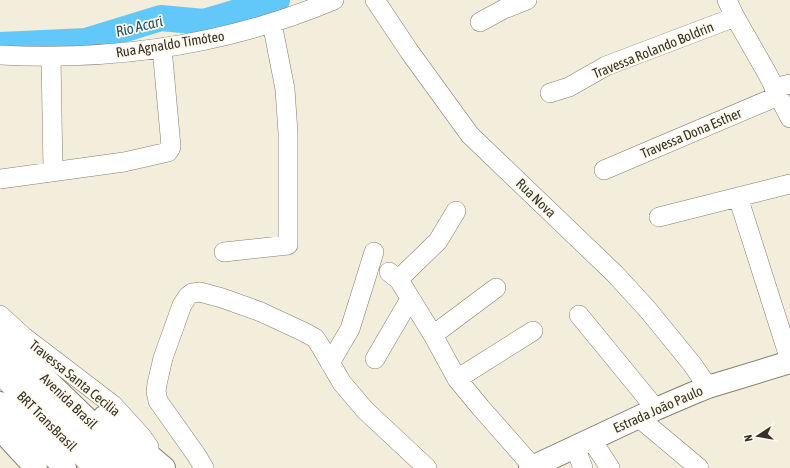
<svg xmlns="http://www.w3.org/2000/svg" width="790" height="468" viewBox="0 0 790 468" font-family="'Asap Condensed',sans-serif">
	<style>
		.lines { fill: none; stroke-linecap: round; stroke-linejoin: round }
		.river { stroke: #62c8fa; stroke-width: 26 }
		.minor-casing { stroke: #847e6e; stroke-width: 20 }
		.major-casing { stroke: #847e6e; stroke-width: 24 }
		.highway-casing { stroke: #847e6e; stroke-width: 24 }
		.minor { stroke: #fff; stroke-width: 19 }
		.major { stroke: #fff; stroke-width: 22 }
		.highway { stroke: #fff; stroke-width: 22 }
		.labels { text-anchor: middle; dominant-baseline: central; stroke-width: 3.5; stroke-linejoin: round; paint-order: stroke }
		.street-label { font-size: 14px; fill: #33312a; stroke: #fffaec }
		.water-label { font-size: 15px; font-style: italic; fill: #255065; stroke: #fffaec }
	</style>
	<rect width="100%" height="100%" fill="#f3eddb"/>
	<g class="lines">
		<!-- river -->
		<path class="river" d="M0,45L86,41L161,18L204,22L277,0"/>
		<!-- minor casing -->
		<g class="minor-casing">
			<path id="minor" d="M375,0L409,51L470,135L615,274L648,310L692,364L708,387
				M727,0L735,17L767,73L790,118
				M480,22L504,9L527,0
				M0,55C115,61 227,45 334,0
				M51,57L53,170
				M774,88L790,84
				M550,93L569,87L606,66L735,17
				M604,170L778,96
				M0,179L124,162L168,152L171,147L170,135L162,48
				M738,197L790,360
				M659,217L790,184
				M224,252L288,245V133L285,89L272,23
				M389,272L399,280L433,335L457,379L481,408L533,467
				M399,280L404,274L438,241L456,211
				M0,315L24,337L113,405L142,437L149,447
				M579,315L656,409
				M433,335L496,288
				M375,359L410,299
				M330,363L350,329L374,252
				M0,375L93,468
				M457,379L533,331
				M638,417L699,468
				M591,439L610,468
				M575,447L583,468
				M204,468L197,456L158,401L156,391L157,384L163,358L182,305L188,296L192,293L200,292L222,298L261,312L304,332L315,338L321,347L342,383L365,410L427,468"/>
		</g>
		<!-- major casing -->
		<g class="major-casing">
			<path id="major" d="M0,335L138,468
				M104,417L164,468
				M0,429L36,468
				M530,468L656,409L691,394L708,387L790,362"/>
		</g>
		<!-- highway casing -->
		<g class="highway-casing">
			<path id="highway" d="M0,357L112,468
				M0,403L65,468"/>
		</g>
		<!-- minor -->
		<use href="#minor" class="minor"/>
		<!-- major -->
		<use href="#major" class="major"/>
		<!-- highway -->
		<use href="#highway" class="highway"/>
	</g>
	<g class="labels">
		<!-- street labels -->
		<g class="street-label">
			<text transform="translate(170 44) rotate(-9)">Rua Agnaldo Timóteo</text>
			<text transform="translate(653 50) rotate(-22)">Travessa Rolando Boldrin</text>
			<text transform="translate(691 133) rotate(-23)">Travessa Dona Esther</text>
			<text transform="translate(536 198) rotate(44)">Rua Nova</text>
			<text transform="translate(75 378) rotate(39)">Travessa Santa Cecilia</text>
			<text transform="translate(69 401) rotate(44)">Avenida Brasil</text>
			<text transform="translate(658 409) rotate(-24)">Estrada João Paulo</text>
			<text transform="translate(47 421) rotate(45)">BRT TransBrasil</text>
		</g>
		<!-- water labels -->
		<g class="water-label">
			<text transform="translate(139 26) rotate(-14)">Rio Acari</text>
		</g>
	</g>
	<!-- north arrow -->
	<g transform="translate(758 436) rotate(258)" stroke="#fffaec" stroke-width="3" paint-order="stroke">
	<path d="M0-3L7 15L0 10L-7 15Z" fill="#33312a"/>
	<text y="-6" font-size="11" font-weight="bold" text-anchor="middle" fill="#33312a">N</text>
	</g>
</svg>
